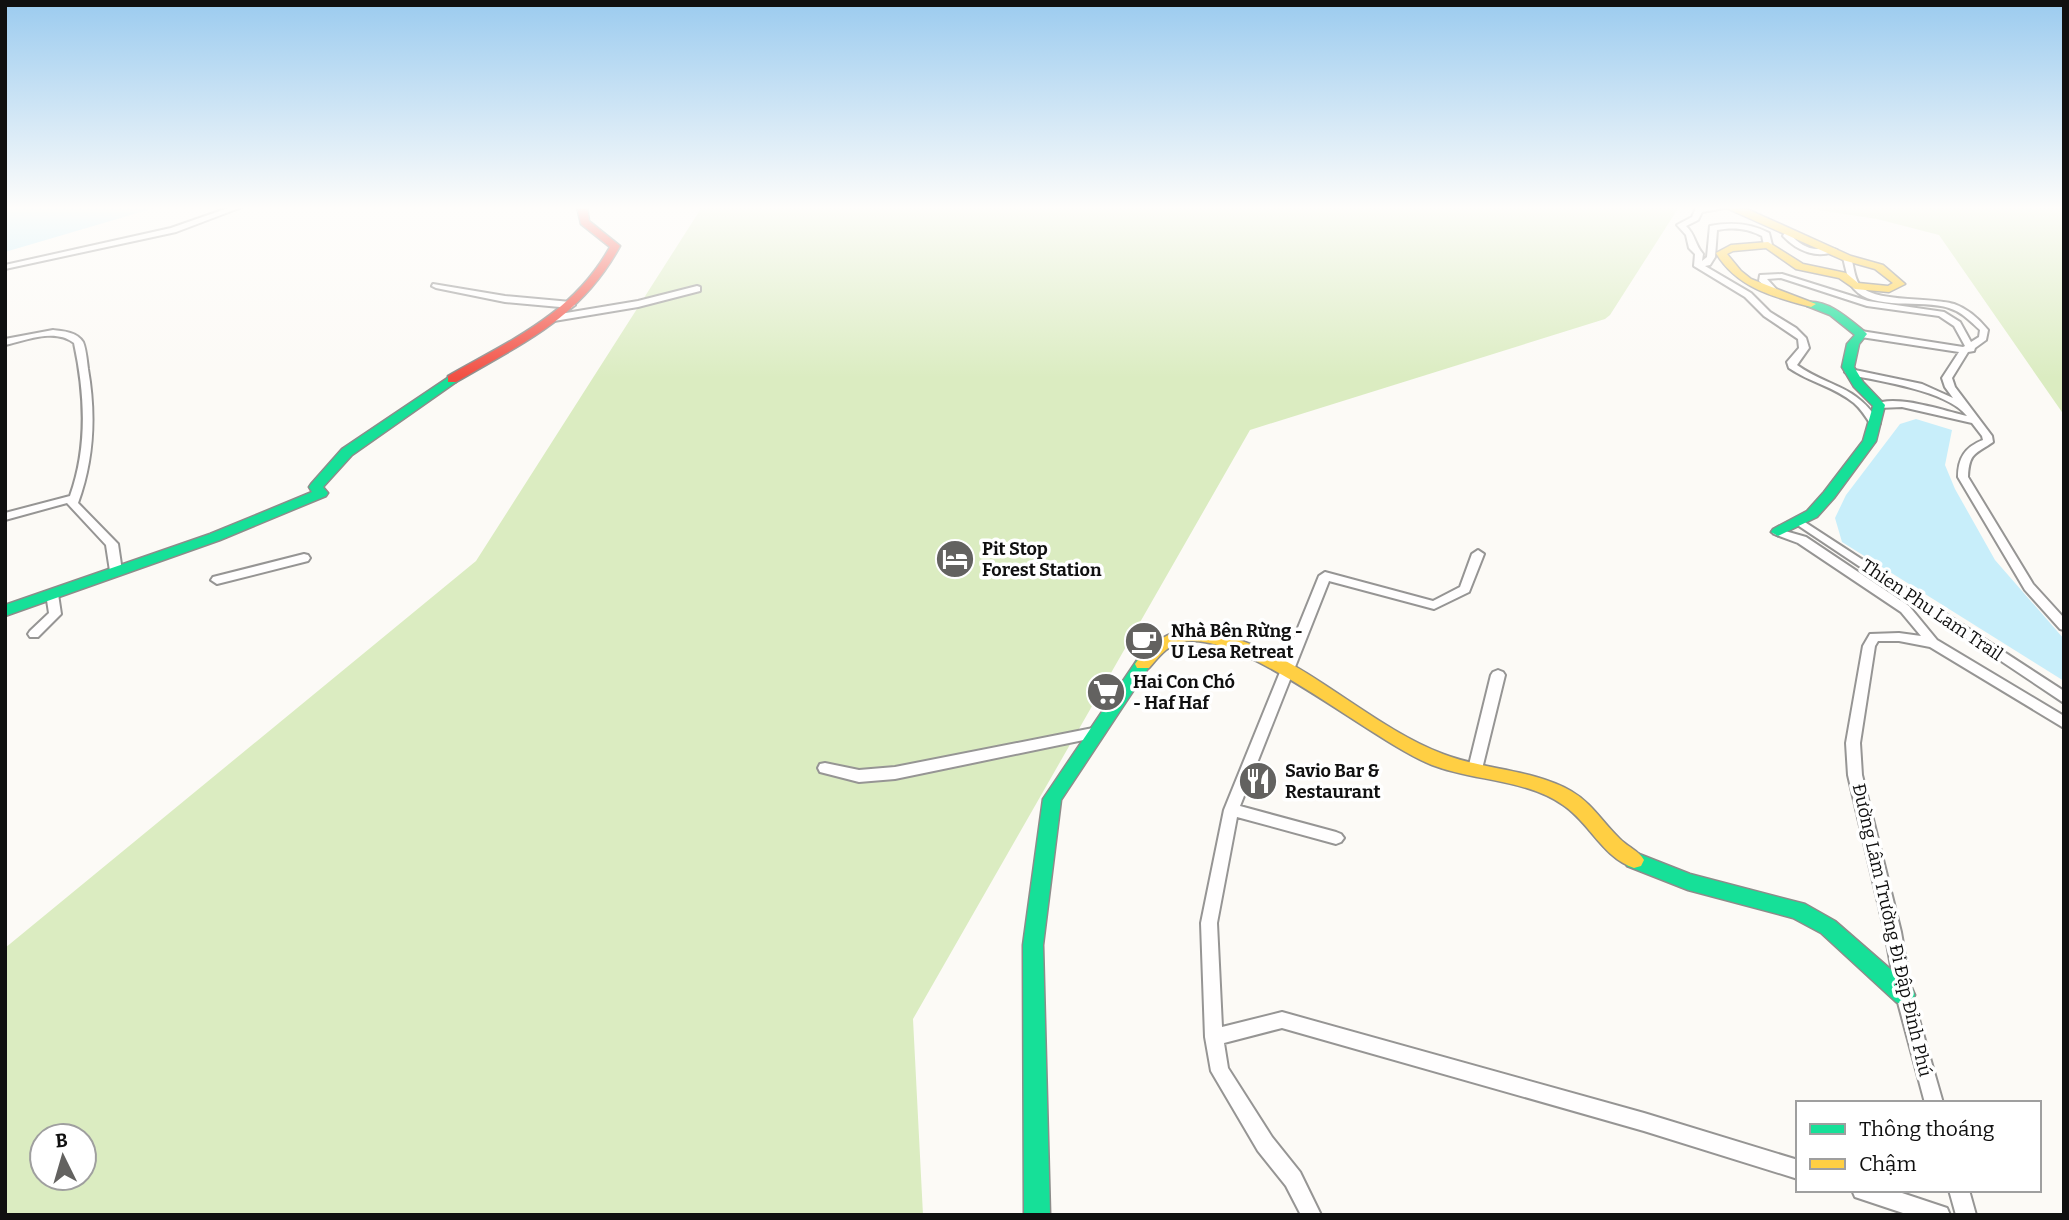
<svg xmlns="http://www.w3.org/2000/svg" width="2069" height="1220" viewBox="0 0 2069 1220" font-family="Bitter,serif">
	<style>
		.forest { fill: #dbecc1; fill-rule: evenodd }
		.water { fill: #c8eefa }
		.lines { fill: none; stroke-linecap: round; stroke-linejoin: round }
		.street-casing { stroke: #969594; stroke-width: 4 }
		.fast-casing { stroke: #8d8c8a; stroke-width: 3 }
		.slow-casing { stroke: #8d8c8a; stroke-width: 3 }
		.jam-casing { stroke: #8d8c8a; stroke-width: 3 }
		.street { fill: #fffefe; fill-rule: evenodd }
		.fast { fill: #16e098; fill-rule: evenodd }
		.slow { fill: #ffcf43; fill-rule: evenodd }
		.jam { fill: #f24e42; fill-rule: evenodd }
		.labels { text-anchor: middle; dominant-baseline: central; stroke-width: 7; stroke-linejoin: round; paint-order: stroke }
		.poi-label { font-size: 18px; font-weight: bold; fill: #101010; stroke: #fff; text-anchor: start }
		.street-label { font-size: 18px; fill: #101010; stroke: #fff }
	</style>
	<rect width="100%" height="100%" fill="#fcfaf6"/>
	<!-- forest -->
	<path class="forest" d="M702,207H1679L1610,315L1605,319L1250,430L913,1019L923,1215H5V948L476,561ZM42,1136H84V1178H42Z
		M1798,207H2064V415L1939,235L1877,219Z"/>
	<!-- water -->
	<path class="water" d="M5,207H158L5,252Z
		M1916,419L1952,430L1945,465L1955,489L1995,560L2064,639V681L1842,542L1835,518L1846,495L1900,424Z"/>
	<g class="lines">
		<!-- street casing -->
		<g class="street-casing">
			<path id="street" d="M231,207H242L176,232L5,269V265L171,228Z
				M1703,207H1730L1702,212L1698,220L1686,226C1695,234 1695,245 1703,254L1702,261L1707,257L1710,226C1731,222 1750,223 1769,233L1772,245L1768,247L1764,245L1762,236C1747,228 1733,227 1717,230L1715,257L1710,265L1705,266L1751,293L1770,312L1796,328L1806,338L1809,348L1797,365C1831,389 1854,383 1880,423L1879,425H1871C1866,417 1861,409 1854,403C1835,387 1809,382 1789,368L1787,362L1799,348L1798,339L1764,316L1745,297L1694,266L1695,254L1689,248L1686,235L1677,225L1692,217L1696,208Z
				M1784,234H1790C1798,243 1808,250 1820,249C1828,249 1831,247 1837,250C1818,260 1797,251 1783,236Z
				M1844,256L1851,258C1854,266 1854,277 1859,284C1871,303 1931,297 1954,304C1968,309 1979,319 1988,330L1986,340L1975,348L1974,351L1968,352L1952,378L1955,387L1992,436L1993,442C1976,454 1969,452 1968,477L2033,584L2064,618V630L2060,629L2025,590L1958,477C1958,458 1965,447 1983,440L1982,436L1972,423L1902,407L1879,408L1874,405C1893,393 1945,411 1967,416C1948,391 1880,381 1850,375L1845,372L1850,369L1922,384L1953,398L1945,387L1942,378L1959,352L1861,337L1857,334L1861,331L1963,347L1965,346L1954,326L1939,316L1867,306L1781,278L1767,279L1778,291L1774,294L1759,281L1760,275L1782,274L1868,301L1944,312L1960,322L1971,342L1979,337L1980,330C1970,321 1962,312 1949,308C1922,299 1873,311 1854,289C1847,281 1846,268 1843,258Z
				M433,284L505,296L571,302L575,305L571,308L505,302L436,288L432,286Z
				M697,286L700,287V291L638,307L554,321L550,318L554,315L638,301Z
				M53,330C63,331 77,332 83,342C86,349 87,361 88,369C96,415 94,459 78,503L118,544L122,571L116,575L110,571L106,545L67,503L5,520V513L70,496C88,446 85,394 74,343C55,328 27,340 5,345V339Z
				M1800,519L2064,691V703L1796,524L1794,522Z
				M1778,529L1806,537L1909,606L1937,640L2064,716V728L1930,647L1899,641H1878L1875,646L1860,743L1862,775L1901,932L1912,995L1943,1103H1925L1896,995L1885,932L1848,775L1846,743L1863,646L1870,634L1899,633L1921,636L1901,612L1798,543L1774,534L1772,532L1774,530Z
				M1478,550L1484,554L1469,592L1434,609L1329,581L1240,806L1336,832L1341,834L1344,838L1341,842L1336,844L1237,817L1217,923L1222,1027L1282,1012L1644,1113L1798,1160V1179L1644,1131L1282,1028L1224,1043L1228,1068L1272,1137L1300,1172L1321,1215H1301L1286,1186L1258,1151L1211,1071L1205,1037L1201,923L1224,810L1319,576L1325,572L1433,601L1460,587L1472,554Z
				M304,554L308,555L310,558L308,561L217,584L211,580L213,577Z
				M52,590L58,594L61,614L38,637H30L28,634L30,631L49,613L46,594Z
				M1498,670L1503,672L1505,675L1482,769L1480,773L1475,774L1470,773L1468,769L1491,675L1493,672Z
				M1093,728L1098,729L1100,733L1098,737L895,779L859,782L820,772L818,768L820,764L825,763L859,770L895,767Z
				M1852,1190H1893L1947,1208L1950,1215H1909L1855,1197Z
				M1949,1190H1969L1976,1215H1956Z"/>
		</g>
		<!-- fast casing -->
		<g class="fast-casing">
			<path id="fast" d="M1807,302C1829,300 1849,319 1865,332L1867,334L1859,344L1854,367L1863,382L1885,405L1876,441L1834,498L1817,517L1778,536L1771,532L1773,529L1807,511L1824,492L1863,441L1873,406L1854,387L1842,367L1847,344L1855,335L1830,315L1807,306Z
				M452,375L458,379L456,382L352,455L323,487L328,493L326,496L220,540L5,616V605L210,534L312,492L309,487L311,484L342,449Z
				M1143,658L1149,660L1151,664L1061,800L1043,945L1050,1215H1024L1023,945L1043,799L1137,660Z
				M1634,852L1690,874L1805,904L1835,921L1912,988L1915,995L1912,1002L1904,1005L1896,1002L1821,933L1793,918L1688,890L1627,866L1624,860L1627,854Z"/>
		</g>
		<!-- slow casing -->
		<g class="slow-casing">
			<path id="slow" d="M1724,207L1747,209L1851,256L1883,265L1905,284L1889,292L1855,289L1839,278L1796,269L1766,248L1733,251L1727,254L1741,271L1751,279L1816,304L1811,307C1774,297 1737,288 1716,253L1731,245L1768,242L1803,264L1846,273L1858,283L1888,286L1893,283L1875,269L1843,260Z
				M1181,630C1281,630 1354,720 1443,754C1484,770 1532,769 1571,791C1592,803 1603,823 1620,839C1628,847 1639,851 1644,860L1641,866L1634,868C1602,857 1590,823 1563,805C1526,779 1473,781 1432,765C1371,741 1242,629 1182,642C1168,644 1157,659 1149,668H1137L1135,664C1146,647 1162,636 1181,630Z"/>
		</g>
		<!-- jam casing -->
		<g class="jam-casing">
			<path id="jam" d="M577,207H587L589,221L620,246C581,318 524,342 456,382H448V376C511,340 573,314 610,247L581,224Z"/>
		</g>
		<!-- street -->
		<use href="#street" class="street"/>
		<!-- fast -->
		<use href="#fast" class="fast"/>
		<!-- slow -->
		<use href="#slow" class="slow"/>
		<!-- jam -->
		<use href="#jam" class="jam"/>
	</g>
	<!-- sky -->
	<linearGradient id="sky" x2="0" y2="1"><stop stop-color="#9bcbef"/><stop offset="0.55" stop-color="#fefdfb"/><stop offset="1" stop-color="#fefdfb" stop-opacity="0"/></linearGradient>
	<rect width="2069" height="378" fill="url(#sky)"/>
	<!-- icons -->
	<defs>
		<g id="hotel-disc" transform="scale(2.0125)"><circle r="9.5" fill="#636260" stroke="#fff"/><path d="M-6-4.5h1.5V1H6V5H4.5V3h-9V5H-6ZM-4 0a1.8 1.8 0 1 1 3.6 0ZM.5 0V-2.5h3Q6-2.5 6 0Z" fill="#fff"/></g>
		<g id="cafe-disc" transform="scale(2.0125)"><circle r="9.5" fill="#636260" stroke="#fff"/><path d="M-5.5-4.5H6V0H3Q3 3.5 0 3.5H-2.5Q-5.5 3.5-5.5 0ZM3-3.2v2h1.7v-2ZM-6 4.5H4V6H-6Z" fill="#fff"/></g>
		<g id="supermarket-disc" transform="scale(2.0125)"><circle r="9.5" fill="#636260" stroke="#fff"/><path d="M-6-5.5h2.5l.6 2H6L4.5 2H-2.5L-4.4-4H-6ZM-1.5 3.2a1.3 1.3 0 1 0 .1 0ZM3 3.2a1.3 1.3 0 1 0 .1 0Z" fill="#fff"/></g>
		<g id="restaurant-disc" transform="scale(2.0125)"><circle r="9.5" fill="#636260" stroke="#fff"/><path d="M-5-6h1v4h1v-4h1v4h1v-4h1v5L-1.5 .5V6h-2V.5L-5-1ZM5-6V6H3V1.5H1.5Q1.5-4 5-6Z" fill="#fff"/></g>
	</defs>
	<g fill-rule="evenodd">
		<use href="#hotel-disc" x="955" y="559"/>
		<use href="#cafe-disc" x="1144" y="641"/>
		<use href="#supermarket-disc" x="1106" y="692"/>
		<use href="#restaurant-disc" x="1258" y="781"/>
	</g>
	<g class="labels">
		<!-- poi labels -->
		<g class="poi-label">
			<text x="982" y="549">Pit Stop<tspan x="982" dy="21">Forest Station</tspan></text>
			<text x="1171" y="631">Nhà Bên Rừng -<tspan x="1171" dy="21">U Lesa Retreat</tspan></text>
			<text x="1133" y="682">Hai Con Chó<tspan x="1133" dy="21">- Haf Haf</tspan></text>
			<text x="1285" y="771">Savio Bar &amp;<tspan x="1285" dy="21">Restaurant</tspan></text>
		</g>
		<!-- street labels -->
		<g class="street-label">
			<text transform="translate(1932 610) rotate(34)">Thien Phu Lam Trail</text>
			<text transform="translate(1892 930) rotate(77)">Đường Lâm Trường Đi Đập Đỉnh Phú</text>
		</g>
	</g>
	<!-- border -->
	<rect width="2069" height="1220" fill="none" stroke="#101010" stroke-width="14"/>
	<!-- legend -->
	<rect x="1796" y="1101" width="245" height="91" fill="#ffffff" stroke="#9f9f9f" stroke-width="2"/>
	<rect x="1810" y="1124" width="35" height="10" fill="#16e098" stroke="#9f9f9f" stroke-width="2"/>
	<text x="1859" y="1136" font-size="21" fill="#101010">Thông thoáng</text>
	<rect x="1810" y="1159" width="35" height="10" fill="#ffcf43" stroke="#9f9f9f" stroke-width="2"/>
	<text x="1859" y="1171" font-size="21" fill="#101010">Chậm</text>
	<!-- north arrow -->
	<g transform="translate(63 1157) rotate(355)"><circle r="33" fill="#ffffff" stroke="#9f9f9f" stroke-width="2"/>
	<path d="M0-5L12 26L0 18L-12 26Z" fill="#636260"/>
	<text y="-10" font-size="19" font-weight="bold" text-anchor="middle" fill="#101010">B</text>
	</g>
</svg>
